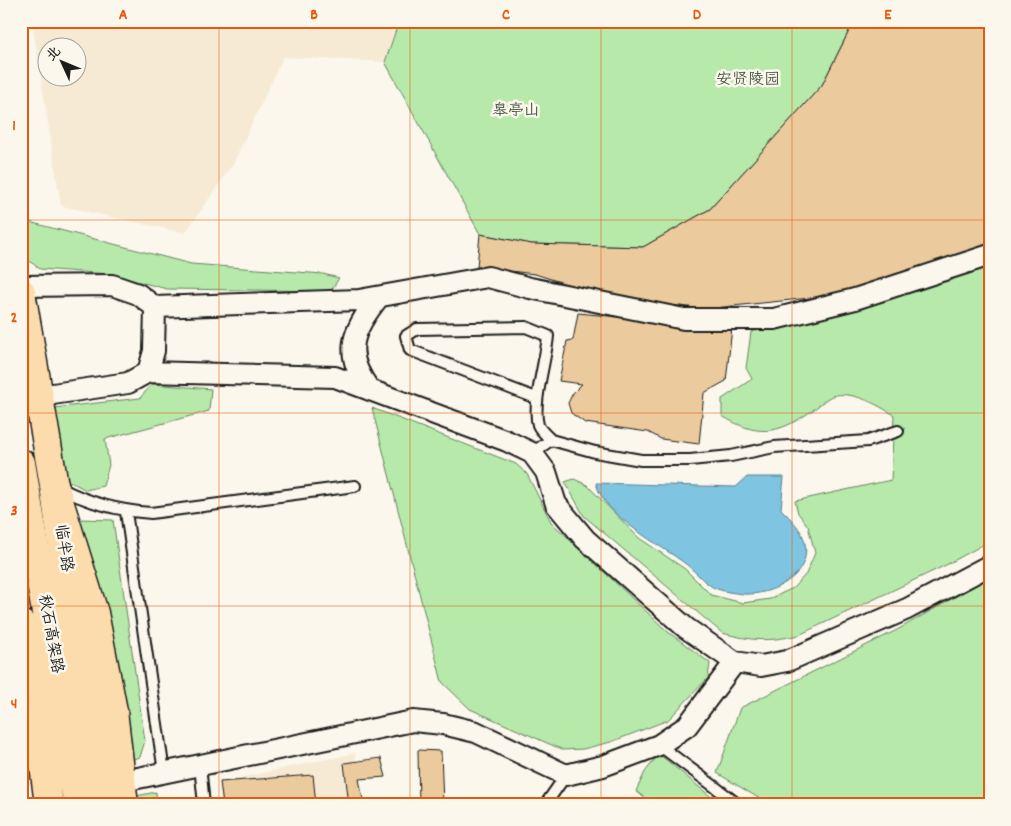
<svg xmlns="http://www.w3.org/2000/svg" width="1011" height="826" viewBox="0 0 1011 826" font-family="Dekko,'LXGW WenKai TC',sans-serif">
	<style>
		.built { fill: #f6ead4; fill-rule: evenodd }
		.green { fill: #b6e9aa; stroke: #698263 }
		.water { fill: #7fc4e0; stroke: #578192 }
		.building { fill: #ebcb9d; stroke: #1c1c1c }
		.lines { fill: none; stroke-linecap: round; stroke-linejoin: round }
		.service-casing { stroke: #1c1c1c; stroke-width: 14 }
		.minor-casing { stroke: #1c1c1c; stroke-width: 24 }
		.primary-casing { stroke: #1c1c1c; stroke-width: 31 }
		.trunk-casing { stroke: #1c1c1c; stroke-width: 31 }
		.service { stroke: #fbf7ec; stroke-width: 10 }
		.minor { stroke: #fbf7ec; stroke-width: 20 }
		.primary { stroke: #fcdcac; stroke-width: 28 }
		.trunk { stroke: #fcdcac; stroke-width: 28 }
		.grid { fill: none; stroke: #e8590c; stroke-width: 1; stroke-opacity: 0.55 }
		.labels { text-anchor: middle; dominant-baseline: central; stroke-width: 5; stroke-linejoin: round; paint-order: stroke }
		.park-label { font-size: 16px; fill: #4a5a47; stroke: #fbf7ec }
		.street-label { font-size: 16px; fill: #1c1c1c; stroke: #fbf7ec }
		.neatline { fill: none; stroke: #e8590c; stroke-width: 2 }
		.grid-label { font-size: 16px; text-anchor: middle; font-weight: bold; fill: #e8590c }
	</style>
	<rect width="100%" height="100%" fill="#fbf7ec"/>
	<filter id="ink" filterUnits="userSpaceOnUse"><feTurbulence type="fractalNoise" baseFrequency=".02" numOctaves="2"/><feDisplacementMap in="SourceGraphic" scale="10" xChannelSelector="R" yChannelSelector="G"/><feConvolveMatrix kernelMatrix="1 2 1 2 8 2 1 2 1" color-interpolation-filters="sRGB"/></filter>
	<g filter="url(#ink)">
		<!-- built -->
		<path class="built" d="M32,21H399L385,62L283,57L233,164L185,233L61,206ZM48,48H78V78H48Z
			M355,753L361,805H219L220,782Z"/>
		<!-- green -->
		<path class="green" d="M399,21H854L822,85L710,209L643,247L532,244L480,234L385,62Z
			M25,221L191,264L323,274L339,278L331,291L167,289L109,274L40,269L28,260Z
			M990,261V541L946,565L799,635C767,642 753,641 722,633L584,516L565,482L574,479L587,485L639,538L685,569L711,595L743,603L770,599L793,588L806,574L815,553L808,526L798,513L795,501L891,480L894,415C878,405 852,390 832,396C825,399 817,408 810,412C777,435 757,437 722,416V399L752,379L746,368L751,332L905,292Z
			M152,384L211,389L209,411L105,439L109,465L103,486L86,490L64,478L54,408L140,398Z
			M372,408L516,464L527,474L551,522L667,631L710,663L708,678L668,720L611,742L583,749L563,750L470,709L442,682Z
			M79,519L113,520L145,741L140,757L125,762Z
			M990,577V805H770L717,773L740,708L897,630Z
			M659,754L721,805H653L636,791L645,772Z
			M156,792L157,805H117L116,800Z"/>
		<!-- water -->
		<path class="water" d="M747,477H784L781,509C791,519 802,529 805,543C812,576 771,596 743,594C735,593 725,592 717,589C707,586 696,572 687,565C660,544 604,517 596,483L736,487Z"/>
		<!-- building -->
		<path class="building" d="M854,21H990V248L878,291L704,309L608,297L535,274L477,267L480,234L532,244L643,247L710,209L822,85Z
			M578,313L732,328L726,381L704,393L699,444L661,439L648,432L585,423L571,413L568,403L573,393L582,384L559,381L567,341L573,340Z
			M418,750L441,751L443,805H419Z
			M381,758L386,777L359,779L364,805H349L344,763Z
			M313,775L316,805H223L220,782Z"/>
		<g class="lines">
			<!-- service casing -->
			<g class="service-casing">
				<path id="service" d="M551,440L595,452L641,460H690L731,456L774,447L868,441L898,431
					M532,453L551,440C547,436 540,430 538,425C532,403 546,360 548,336L526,327L417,329L406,336L410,350L536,398
					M60,488C89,503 118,511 151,513L355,486
					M126,512L164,772
					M659,745L739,805
					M200,765L204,805
					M545,805L566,775"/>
			</g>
			<!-- minor casing -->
			<g class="minor-casing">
				<path id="minor" d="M21,286L112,285L138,294L155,307L359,300L488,277L530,288L684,319H774L855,299L990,255
					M148,372L154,351L155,307
					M370,390C342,354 352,330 379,297
					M39,396L128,383L148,372L335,377L507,441L532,453L546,472L556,504L585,539L686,628L735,662L761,666L787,661L907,609L990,565
					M109,784L413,721L443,724L476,732L566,775L603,766L659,745L687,726L735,662"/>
			</g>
			<!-- primary casing -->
			<g class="primary-casing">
				<path id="primary" d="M21,292L54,485L97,787V805"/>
			</g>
			<!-- trunk casing -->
			<g class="trunk-casing">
				<path id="trunk" d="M21,463L78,805
					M54,485L94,613L113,711L124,805
					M21,624L40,733L49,805"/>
			</g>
			<!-- service -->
			<use href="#service" class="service"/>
			<!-- minor -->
			<use href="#minor" class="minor"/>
			<!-- primary -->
			<use href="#primary" class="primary"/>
			<!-- trunk -->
			<use href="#trunk" class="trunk"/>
		</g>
	</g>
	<!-- grid -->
	<path class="grid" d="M219,21V805M410,21V805M601,21V805M792,21V805M21,220H990M21,413H990M21,606H990"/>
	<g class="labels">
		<!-- park labels -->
		<g class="park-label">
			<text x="748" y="80">安贤陵园</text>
			<text x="516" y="111">皋亭山</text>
		</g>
		<!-- street labels -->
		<g class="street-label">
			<text transform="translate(63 548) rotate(82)">临半路</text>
			<text transform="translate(50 634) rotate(80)">秋石高架路</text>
		</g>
	</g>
	<!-- margin -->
	<rect width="1011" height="826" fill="none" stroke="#fbf7ec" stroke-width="55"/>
	<!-- north arrow -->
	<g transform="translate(62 62) rotate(314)"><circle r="24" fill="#fbf7ec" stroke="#a29f99"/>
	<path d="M0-4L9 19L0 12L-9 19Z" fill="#1c1c1c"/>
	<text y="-8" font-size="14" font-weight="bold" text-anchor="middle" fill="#1c1c1c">北</text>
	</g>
	<rect x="28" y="28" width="956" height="770" class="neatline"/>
	<g class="grid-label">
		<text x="123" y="19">A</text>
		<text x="314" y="19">B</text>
		<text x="506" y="19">C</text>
		<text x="697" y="19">D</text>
		<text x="888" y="19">E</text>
		<text x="14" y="130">1</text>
		<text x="14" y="322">2</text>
		<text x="14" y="515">3</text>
		<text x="14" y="708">4</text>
	</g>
</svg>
